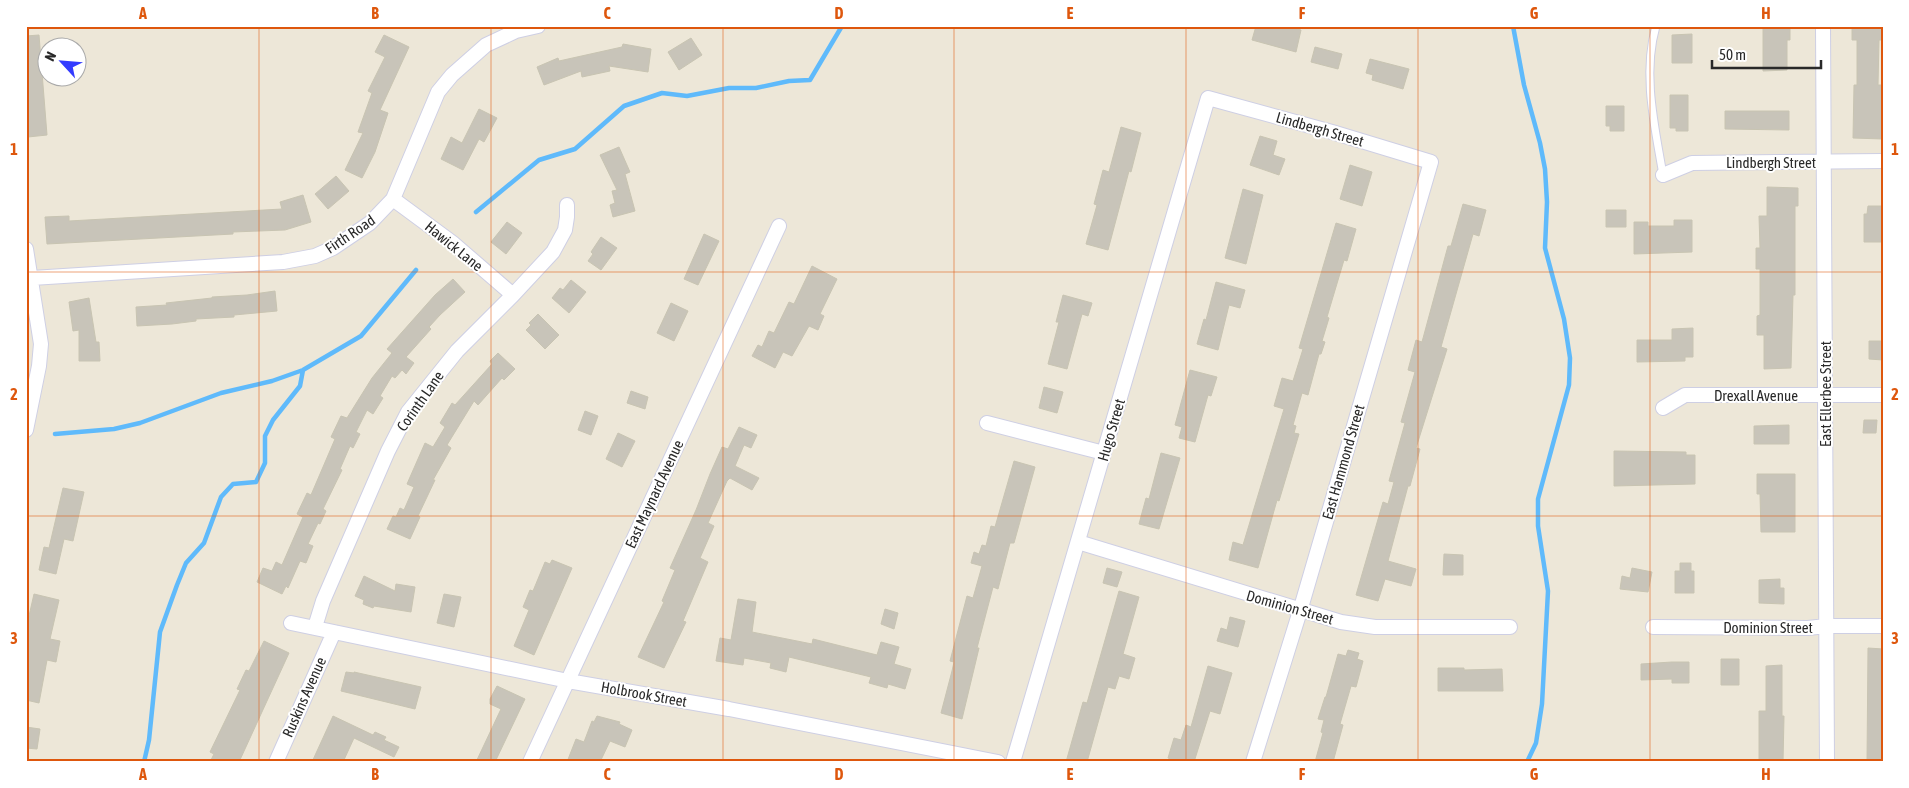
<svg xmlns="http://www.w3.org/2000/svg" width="1909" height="788" viewBox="0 0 1909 788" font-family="'Asap Condensed',sans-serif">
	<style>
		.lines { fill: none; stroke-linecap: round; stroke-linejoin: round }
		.stream { stroke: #5fbafb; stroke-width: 4.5 }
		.building { fill: #c8c4b9; stroke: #c8c4b2 }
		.service-casing { stroke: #cecfe4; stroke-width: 9 }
		.minor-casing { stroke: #cecfe4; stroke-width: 16 }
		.service { stroke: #fff; stroke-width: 7 }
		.minor { stroke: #fff; stroke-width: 14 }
		.grid { fill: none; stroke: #de570d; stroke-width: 1; stroke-opacity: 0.55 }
		.labels { text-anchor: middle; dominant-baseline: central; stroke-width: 4; stroke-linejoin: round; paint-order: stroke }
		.street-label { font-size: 15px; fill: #292929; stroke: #fff }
		.neatline { fill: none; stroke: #de570d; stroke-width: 2 }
		.grid-label { font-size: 16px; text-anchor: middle; font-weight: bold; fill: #de570d }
	</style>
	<rect width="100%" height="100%" fill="#ede7d8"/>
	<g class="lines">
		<!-- stream -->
		<path class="stream" d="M1513,26L1524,85L1540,143L1545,169L1547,202L1545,248L1564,319L1570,358L1569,385L1538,499V526L1548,591L1542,704L1536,743L1527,762
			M476,212L539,160L575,149L624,106L662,93L687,96L729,88H756L789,81L810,80L842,26
			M55,434L114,429L140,423L221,393L272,381L303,370L361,336L416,270
			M144,762L149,740L160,632L177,585L186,563L204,543L221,497L233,484L256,482L265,463V436L273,420L300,386L303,370"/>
	</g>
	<!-- building -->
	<path class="building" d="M1256,26H1286L1301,30L1296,52L1252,40Z
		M1763,26H1790V40H1787V70L1763,71Z
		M1852,26H1883V40H1879L1878,85H1881L1883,139L1853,138L1854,85H1857V40H1852Z
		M1692,34V63H1672V35Z
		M39,35L47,135L28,137L26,111V36Z
		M384,35L409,47L380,110L388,113L375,152L362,178L345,170L363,133L358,132L372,93L368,91L385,57L375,52Z
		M691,38L702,55L679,70L668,52Z
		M623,44L651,49L648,72L609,66L610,71L582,77L581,71L544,85L537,67L558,58L559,61L622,47Z
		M1315,47L1342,54L1338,69L1311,62Z
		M1370,59L1409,69L1403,89L1372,80L1373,75L1366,73Z
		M1670,95H1688V131H1676V128H1670Z
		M1606,106H1624V131H1610V126H1606Z
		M479,109L497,118L484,142L479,139L463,170L441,159L451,137L462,143Z
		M1725,111H1789V130L1725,129Z
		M1121,127L1141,133L1131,172L1129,171L1108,250L1086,244L1097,205L1094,204L1103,170L1109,172Z
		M1260,136L1277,141L1273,155L1285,159L1279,175L1250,165Z
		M619,147L630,172L625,174L635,211L613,217L610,205L615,203L612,191L617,190L600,155Z
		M1350,165L1372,172L1362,206L1340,199Z
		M336,176L349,191L328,209L315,194Z
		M1767,187L1798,188V206H1795V295H1793L1791,368L1764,369V335H1757V316L1760,315V269H1756V248H1760L1759,216H1767Z
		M1243,189L1263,195L1246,264L1225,258Z
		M303,195L311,222L285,230L233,232V234L47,244L45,217L69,216V221L282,209L280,202Z
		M1463,204L1486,210L1479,236L1473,234L1441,347L1447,349L1416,448L1420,449L1410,486H1408L1388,561L1416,569L1411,586L1385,579L1378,601L1356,595L1383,502L1388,504L1394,482L1389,481L1405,423L1401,422L1415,372L1408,370L1416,340L1422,342L1448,246H1451Z
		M1868,206H1883V235H1881V242H1864V214H1867Z
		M1606,210H1626V227H1606Z
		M1674,220H1692V252L1634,254V222H1648V226H1674Z
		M507,222L522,233L506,254L491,242Z
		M1336,223L1356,229L1347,261L1344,260L1327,317L1329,318L1322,341L1325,342L1321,354H1319L1308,395L1302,393L1293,425L1296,426L1294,433L1299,434L1279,501L1277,500L1258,568L1229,560L1233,542L1243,545L1284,409L1274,406L1282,378L1293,381L1303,349L1299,348Z
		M704,234L719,241L698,285L684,279Z
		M601,237L617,248L601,270L588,261L593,254L591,252Z
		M812,266L837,279L820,314L824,316L818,330L809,326L792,356L783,352L775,368L752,356L758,345L762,347L769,331L774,333L789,302L794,304Z
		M453,279L465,292L440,315L429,327L431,329L406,357L414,363L406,374L402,370L395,378L392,376L380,396L383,398L373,414L367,410L356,432L360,434L353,448L350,446L340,469L342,470L323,509L326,511L320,524L318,523L308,544L313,546L306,563L300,561L288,588L286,586L282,594L257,582L263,568L272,571L276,562L282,565L303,517L297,514L307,493L311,495L335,439L331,437L341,416L347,418L372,378L392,353L387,349L435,295Z
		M571,280L586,292L569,313L552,298L560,288L563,290Z
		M1216,282L1245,290L1240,308L1229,305L1218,350L1197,344L1204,319L1206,320Z
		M275,291L277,311L234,315V317L196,319V321L172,324L137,326L136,307L167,305L166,303L212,298V297L247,295Z
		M1063,295L1092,303L1088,316L1082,314L1067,369L1048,364L1059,322H1056Z
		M89,298L96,342H99L100,361H79V330L73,331L69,302Z
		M671,303L688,311L674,341L657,333Z
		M538,314L559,335L545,349L526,330L531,325L529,323Z
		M1693,328V357H1685V361L1637,362V340H1672V329Z
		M1869,341H1883V360L1869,359Z
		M498,353L515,369L504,380L502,378L478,405L474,401L447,445L451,448L433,480H435L418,516L420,517L410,539L387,529L393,516L396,517L400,508L404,510L414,487L407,484L425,443L433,447L445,427L440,423L452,403L455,405L492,364L490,361Z
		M1190,370L1217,377L1211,396L1208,395L1195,442L1179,438L1182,427L1175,425Z
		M1044,387L1063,392L1057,413L1039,408Z
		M631,391L648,397L645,409L627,403Z
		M585,411L598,416L591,435L578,430Z
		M1864,420H1877L1876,433H1863Z
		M1789,425V444H1754V426Z
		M739,427L757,435L751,448L744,445L735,466L759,478L752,490L730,478L727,481L708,523L714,526L700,558L708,562L683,621L686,622L664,668L638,657L664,602L662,601L675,570L670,568L696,510L710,474L722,447L728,449Z
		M618,433L635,441L622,467L606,459Z
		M1614,451L1686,452V455H1695V484L1614,486Z
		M1161,453L1180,458L1159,529L1139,524L1146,498L1149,499Z
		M1014,461L1035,467L1014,543H1010L998,589L993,587L977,648H979L962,719L941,713L952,671L954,662L950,661L967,596L973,598L982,566L971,563L974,552L979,554L982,545L986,546L991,526L995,527Z
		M1757,474H1795V532H1761L1760,494H1757Z
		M63,488L84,492L73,541L64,539L56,574L39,570L44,547L49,548Z
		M1444,554L1463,555V575H1443Z
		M552,560L572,568L534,655L514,646L529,610L523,607L530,590L533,591L545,562L550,564Z
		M1680,563H1691V571H1694V593H1675V571H1680Z
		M1107,568L1122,572L1117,587L1103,583Z
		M1632,568L1652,572L1648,592L1620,589L1622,576L1630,578Z
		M364,576L395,591L396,584L415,587L411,612L374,606L373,608L363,604L364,600L355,596Z
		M1780,579V588H1784V604L1759,603V580Z
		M1119,591L1139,597L1123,654L1135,658L1129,679L1119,676L1115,689L1108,687L1087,762H1066L1083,702L1087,703Z
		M34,594L59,600L50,639L60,641L56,662L47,660L39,703L26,700V629Z
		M444,594L461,597L454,627L437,623Z
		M738,599L756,602L752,632L812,644L813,639L877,655L881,642L899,647L894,664L911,669L905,689L888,684L887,688L869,683L871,677L789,657L786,672L770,668L771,663L744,658L743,665L716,661L720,638L731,640Z
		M885,609L898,613L894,629L881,624Z
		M1230,617L1245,621L1238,647L1217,641L1221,628L1227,630Z
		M264,641L289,653L239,762H210L214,754L210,752L240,690L237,689L246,670L249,671Z
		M1868,648L1883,649V762H1867Z
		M1348,650L1359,653L1357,659L1363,661L1356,687L1351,686L1340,724L1343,725L1333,762H1315L1323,733L1321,732L1324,720L1318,719L1325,697H1326L1338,654L1346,656Z
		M1721,659H1739V685H1721Z
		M1672,662H1689V683H1672V679L1641,680V664Z
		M1782,665V716H1784L1783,762H1759V711H1766V666Z
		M1208,666L1232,673L1220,714L1210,711L1194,762H1179L1168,758L1174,738L1181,740L1186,725L1191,727Z
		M1438,668H1464V670L1502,669L1503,691H1438Z
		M346,672L354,673V672L421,687L415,709L341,691Z
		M497,686L525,699L495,762H476L501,709L490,704V699Z
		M333,716L373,735L375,732L386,737L384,740L399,747L394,757L354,738L343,762H312Z
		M597,716L620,722L619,724L632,730L625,747L610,741L600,762H567L576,739L584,742L592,721L594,722Z
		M26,727L40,729L37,749L26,748Z"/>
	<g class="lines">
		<!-- service casing -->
		<g class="service-casing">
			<path id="service" d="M1656,26C1642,74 1655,127 1663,175"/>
		</g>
		<!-- minor casing -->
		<g class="minor-casing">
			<path id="minor" d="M1823,26L1827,762
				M1663,175L1692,163L1883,161
				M393,199L454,244L513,295
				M26,249L41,344L39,366L26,430
				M32,278L283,262L315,256L333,248L370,223L393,199L438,92L452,75L486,45L516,31L538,26
				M1663,408L1685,395H1883
				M987,423L1104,453
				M1078,542L1341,622L1375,627H1510
				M291,623L568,681L729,709L998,762
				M315,627L323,601L388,451L408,412L457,351L513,295L553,252L565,230L567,217V205
				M1653,627L1808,628L1826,626H1883
				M276,762L334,632
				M530,762L779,226
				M1013,762L1208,98L1332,132L1431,162L1300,611L1253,762"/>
		</g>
		<!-- service -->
		<use href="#service" class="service"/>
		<!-- minor -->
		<use href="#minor" class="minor"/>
	</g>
	<!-- grid -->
	<path class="grid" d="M259,26V762M491,26V762M723,26V762M954,26V762M1186,26V762M1418,26V762M1650,26V762M26,272H1883M26,516H1883"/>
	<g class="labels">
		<!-- street labels -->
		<g class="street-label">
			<text transform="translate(1320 129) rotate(16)">Lindbergh Street</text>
			<text x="1771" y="162">Lindbergh Street</text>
			<text transform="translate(350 234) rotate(-34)">Firth Road</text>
			<text transform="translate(454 246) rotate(39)">Hawick Lane</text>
			<text transform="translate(1825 394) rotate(-90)">East Ellerbee Street</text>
			<text x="1756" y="395">Drexall Avenue</text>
			<text transform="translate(420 401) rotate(-55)">Corinth Lane</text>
			<text transform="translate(1111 430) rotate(-74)">Hugo Street</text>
			<text transform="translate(1343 462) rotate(-74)">East Hammond Street</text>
			<text transform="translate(654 494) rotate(-65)">East Maynard Avenue</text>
			<text transform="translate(1290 607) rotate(16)">Dominion Street</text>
			<text x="1768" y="627">Dominion Street</text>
			<text transform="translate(644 694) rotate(10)">Holbrook Street</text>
			<text transform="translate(304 697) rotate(-66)">Ruskins Avenue</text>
		</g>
	</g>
	<!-- border -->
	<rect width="1909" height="788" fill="none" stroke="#ffffff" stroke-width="55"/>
	<!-- north arrow -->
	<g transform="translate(62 62) rotate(296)"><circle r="24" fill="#ffffff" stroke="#a9a9a9"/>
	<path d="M0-4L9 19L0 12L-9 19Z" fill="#333bff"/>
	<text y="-8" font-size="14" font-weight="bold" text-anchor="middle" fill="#292929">N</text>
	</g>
	<!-- scale -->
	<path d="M1712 60v8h109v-8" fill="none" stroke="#292929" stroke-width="2.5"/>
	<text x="1719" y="60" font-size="15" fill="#292929" stroke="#ffffff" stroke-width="4" paint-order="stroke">50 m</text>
	<rect x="28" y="28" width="1854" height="732" class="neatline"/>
	<g class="grid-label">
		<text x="143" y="19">A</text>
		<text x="375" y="19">B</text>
		<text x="607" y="19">C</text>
		<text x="839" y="19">D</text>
		<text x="1070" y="19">E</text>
		<text x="1302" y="19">F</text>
		<text x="1534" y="19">G</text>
		<text x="1766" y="19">H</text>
		<text x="14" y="155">1</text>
		<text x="1895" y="155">1</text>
		<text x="14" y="400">2</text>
		<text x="1895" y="400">2</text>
		<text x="14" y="644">3</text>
		<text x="1895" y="644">3</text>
		<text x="143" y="780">A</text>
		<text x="375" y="780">B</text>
		<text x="607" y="780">C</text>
		<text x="839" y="780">D</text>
		<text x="1070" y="780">E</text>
		<text x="1302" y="780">F</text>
		<text x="1534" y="780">G</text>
		<text x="1766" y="780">H</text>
	</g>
</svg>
